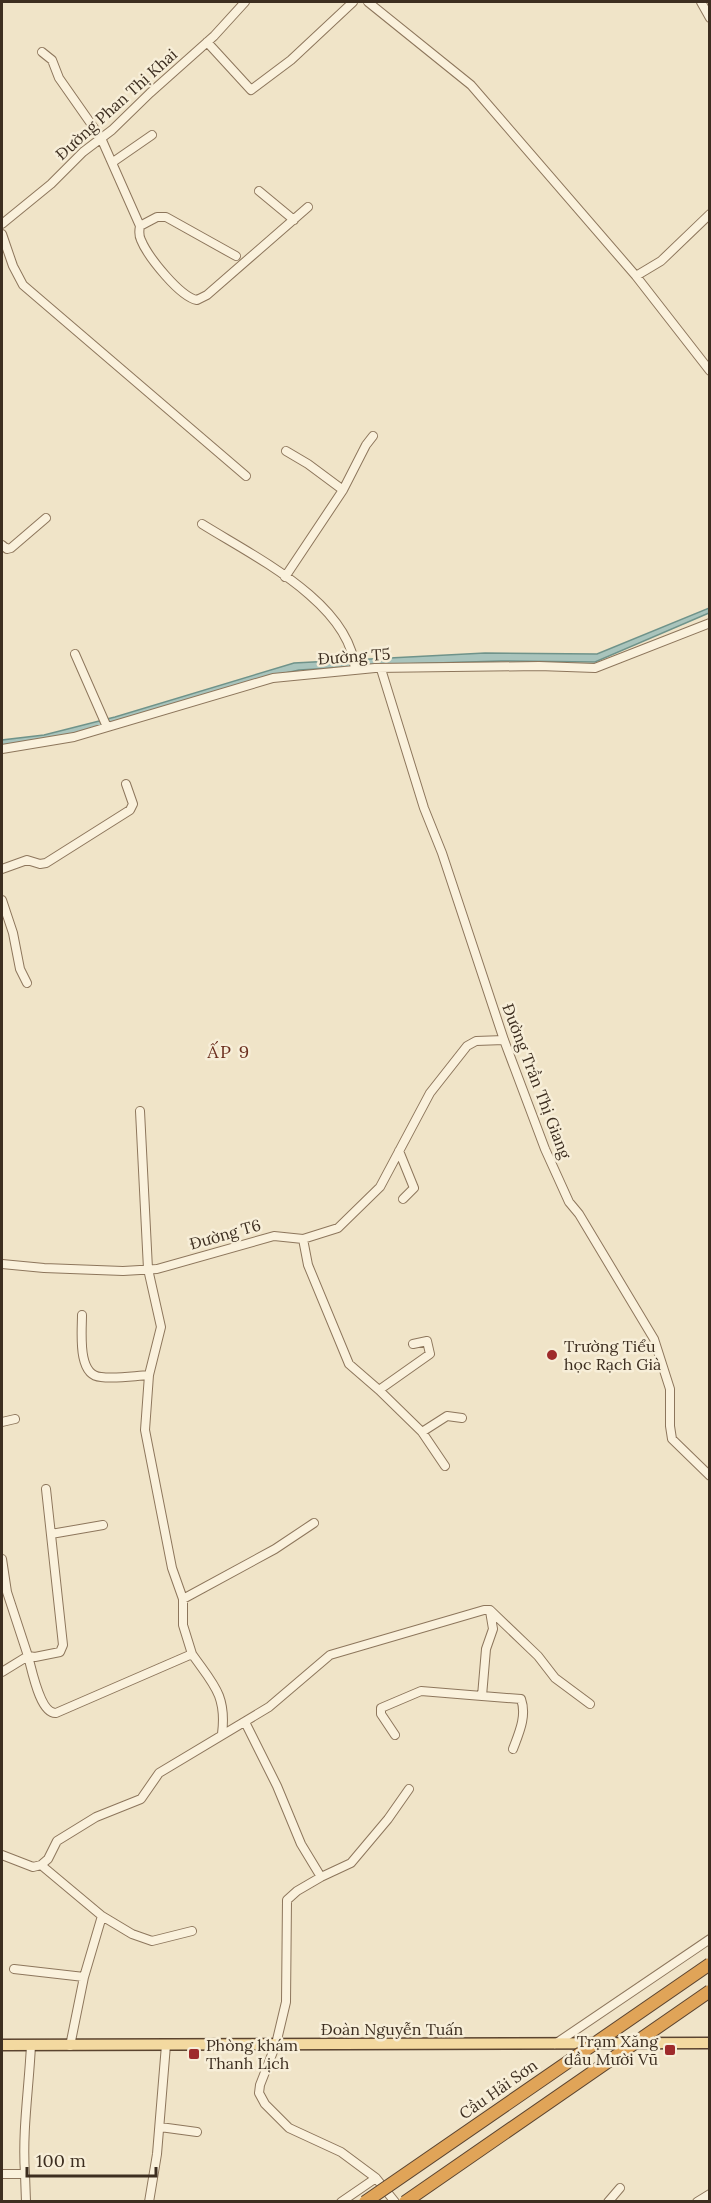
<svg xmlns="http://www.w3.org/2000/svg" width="711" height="2203" viewBox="0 0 711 2203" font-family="Lora,serif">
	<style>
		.water { fill: #a9c4bc; stroke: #6f938a; stroke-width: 1.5 }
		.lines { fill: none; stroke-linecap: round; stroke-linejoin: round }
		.minor-casing { stroke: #8d765c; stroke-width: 10 }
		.major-casing { stroke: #5b4430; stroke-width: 13 }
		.minor { stroke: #faf1dc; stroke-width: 8 }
		.major { stroke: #f3d9a0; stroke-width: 10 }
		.highway-bridge-casing { stroke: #5b4430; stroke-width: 14; stroke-linecap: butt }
		.highway-bridge { stroke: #e0a458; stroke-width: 12 }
		.poi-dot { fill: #9e2a2b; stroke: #f7eed8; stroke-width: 2 }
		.labels { text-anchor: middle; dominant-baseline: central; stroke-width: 5; stroke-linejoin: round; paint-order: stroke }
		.street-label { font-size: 16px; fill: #3d2e20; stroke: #f7eed8 }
		.poi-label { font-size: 16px; fill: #3d2e20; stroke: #f7eed8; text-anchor: start }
		.neighbourhood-label { font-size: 18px; letter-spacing: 1.5px; fill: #6b2e1e; stroke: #f7eed8 }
	</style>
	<rect width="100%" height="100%" fill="#f0e4c8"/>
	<!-- water -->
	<path class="water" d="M709,608V613L595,662L501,661L401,664L299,670L267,677L67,736L2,746V740L44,735L115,717L294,663L485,653L597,654Z"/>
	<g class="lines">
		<!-- minor casing -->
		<g class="minor-casing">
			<path id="minor" d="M368,2L471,85L636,276L710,371
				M701,2L710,18
				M207,42L251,90L291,60L353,2
				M42,52L52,60L59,78L101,138L140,226C139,231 139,236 141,240C148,257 180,297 197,300L207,295L308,207
				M113,162L152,135
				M259,191L294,220
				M2,224L51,184L83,152L112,130L150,93L214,36L245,2
				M140,226L157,217H166L236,256
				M2,234L13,266L23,285L246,476
				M636,276L661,261L710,214
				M286,451L308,464L343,490
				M202,524C253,556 351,603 355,670
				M2,545L7,549L11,548L46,518
				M285,577L343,490L366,445L373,436
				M75,654L107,727
				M381,669L424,808L442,853L504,1040L545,1149L569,1202L579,1214L654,1339L670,1389V1426L672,1439L710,1476
				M2,749L74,737L273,678L375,668L539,666L595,668L710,623
				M2,869L27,860L40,864L46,863L130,810L133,804L126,784
				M2,900L13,933L20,969L27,983
				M140,1111L148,1269L161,1327L149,1375L145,1430L172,1568L183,1599V1625L192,1654
				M399,1151L414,1188L403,1199
				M303,1239L308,1265L349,1364L379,1390L422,1432L445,1466
				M2,1264L44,1268L123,1271L157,1269L274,1236L303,1239L338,1228L380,1187L430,1093L467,1046L476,1041L504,1040
				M82,1315C82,1332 77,1376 101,1377C116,1379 133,1376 149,1375
				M379,1390L430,1354L427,1341L413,1344
				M2,1422L15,1419
				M422,1432L447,1416L462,1418
				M46,1489L63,1645L60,1652L35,1657L28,1656C32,1670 40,1714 56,1713L192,1654C213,1684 227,1695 222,1734
				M51,1534L103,1525
				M2,1559L7,1592L28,1656L2,1672
				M183,1599L275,1549L314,1523
				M490,1611L493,1629L486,1649L482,1696L521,1699C527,1716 519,1733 513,1749
				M245,1722L277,1786L301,1844L321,1877L351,1863L388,1819L409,1789
				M395,1735L381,1714V1708L421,1691L482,1696
				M2,1855L33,1867L41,1865L48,1859L57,1841L96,1817L141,1799L159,1773L269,1707L330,1655L484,1610H490L538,1656L555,1678L590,1704
				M41,1865L102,1916L84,1977L70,2046
				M321,1877L297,1891L287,1900L286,2002L276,2044L260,2085L259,2093L265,2104L289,2128L341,2152L376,2178L395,2202
				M102,1916L132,1934L152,1941L192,1931
				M14,1969L84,1977
				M555,2044L710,1939
				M160,2127L197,2132
				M2,2174H25L26,2202
				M25,2174C22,2131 29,2088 31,2045
				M149,2202L157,2154L166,2045
				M341,2202L376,2178
				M608,2202L620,2188
				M697,2202L710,2194"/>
		</g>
		<!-- major casing -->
		<g class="major-casing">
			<path id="major" d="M2,2045L710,2043"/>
		</g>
		<!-- minor -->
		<use href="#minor" class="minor"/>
		<!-- major -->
		<use href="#major" class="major"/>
		<!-- highway-bridge casing -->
		<g class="highway-bridge-casing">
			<path id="highway-bridge" d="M365,2202L710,1964
				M405,2202L710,1991"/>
		</g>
		<!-- highway-bridge -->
		<use href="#highway-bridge" class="highway-bridge"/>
	</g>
	<!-- markers -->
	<g class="poi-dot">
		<circle cx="552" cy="1355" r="6"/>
		<rect x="664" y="2044" width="12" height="12" rx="3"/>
		<rect x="188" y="2048" width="12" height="12" rx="3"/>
	</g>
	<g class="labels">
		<!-- street labels -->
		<g class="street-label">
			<text transform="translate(116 104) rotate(-42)">Đường Phan Thị Khai</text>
			<text transform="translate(354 656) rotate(-4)">Đường T5</text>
			<text transform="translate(537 1081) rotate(69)">Đường Trần Thị Giang</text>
			<text transform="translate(225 1234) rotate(-16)">Đường T6</text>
			<text x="392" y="2029">Đoàn Nguyễn Tuấn</text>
			<text transform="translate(498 2089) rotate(-35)">Cầu Hải Sơn</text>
		</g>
		<!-- poi labels -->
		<g class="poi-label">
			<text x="564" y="1346">Trường Tiểu<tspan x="564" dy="18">học Rạch Già</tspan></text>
			<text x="658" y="2041" text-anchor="end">Trạm Xăng<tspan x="658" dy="18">dầu Mười Vũ</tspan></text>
			<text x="206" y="2045">Phòng khám<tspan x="206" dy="18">Thanh Lịch</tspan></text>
		</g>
		<!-- neighbourhood labels -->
		<g class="neighbourhood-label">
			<text x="229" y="1051">ẤP 9</text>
		</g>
	</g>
	<!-- border -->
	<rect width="711" height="2203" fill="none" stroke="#3d2e20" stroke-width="6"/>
	<!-- scale -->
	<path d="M27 2167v9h129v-9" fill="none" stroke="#3d2e20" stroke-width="3"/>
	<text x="36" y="2167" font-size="18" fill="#3d2e20" stroke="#f7eed8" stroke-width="4.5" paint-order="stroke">100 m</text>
</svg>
